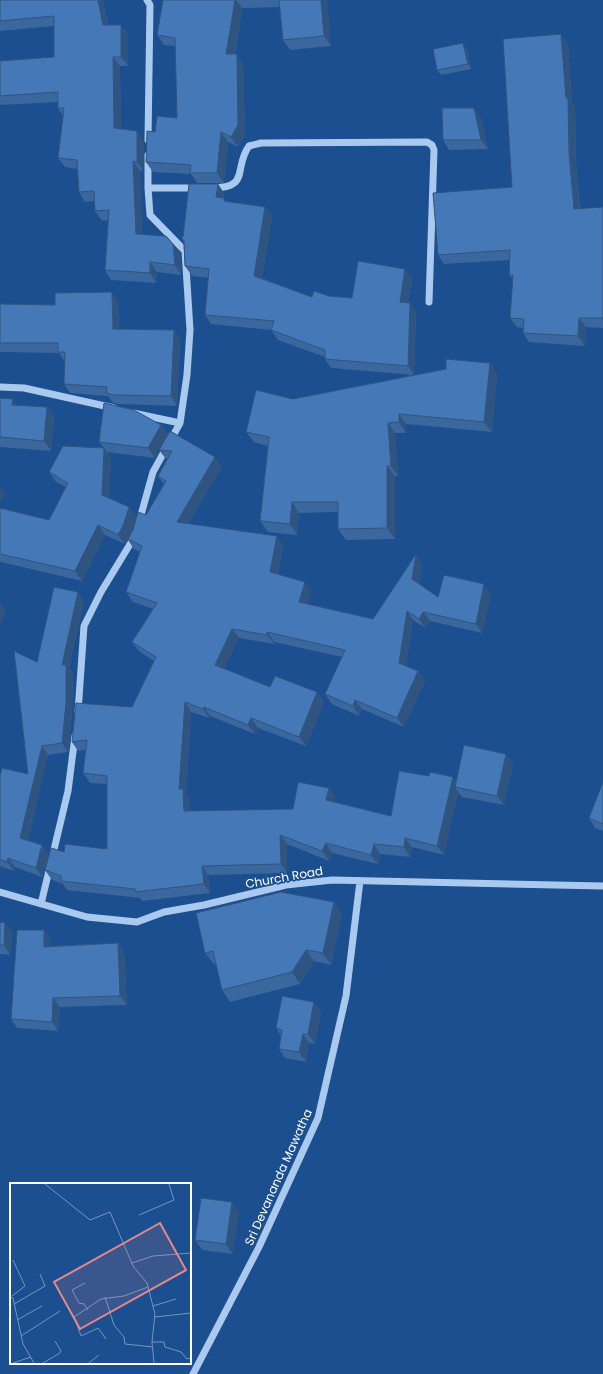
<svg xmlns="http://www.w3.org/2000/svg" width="603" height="1374" viewBox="0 0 603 1374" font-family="Poppins,sans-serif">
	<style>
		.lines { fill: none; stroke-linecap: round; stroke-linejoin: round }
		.minor { stroke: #a9c9ee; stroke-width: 7 }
		.wall { fill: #3a679d; fill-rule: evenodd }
		.shaded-wall { fill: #305480 }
		.building { fill: #4478b7; stroke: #305480 }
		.labels { text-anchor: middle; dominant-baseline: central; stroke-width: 3.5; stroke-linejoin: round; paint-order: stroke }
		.street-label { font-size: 12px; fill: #fff; stroke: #1b4f8f }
		.inset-road { fill: none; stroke: #7695bc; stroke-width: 1 }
		.view { fill: #e88989; fill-opacity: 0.15; stroke: #e88989; stroke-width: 2 }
		.inset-edge { fill: none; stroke: #fff; stroke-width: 2 }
	</style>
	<rect width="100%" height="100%" fill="#1b4f8f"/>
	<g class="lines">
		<!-- minor -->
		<path class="minor" d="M147,0L150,5L148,140
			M148,188H197
			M212,188C251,188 233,168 249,146L261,143L427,142L432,145L434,150L429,302
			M0,387L24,388L114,408
			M133,413L180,423
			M139,522L153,472L180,423L187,375L190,330L185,251L150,215L148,188V155
			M78,712L84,626L101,592L135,536
			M0,892L87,917L137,922L164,912L204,905L286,885L332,880L603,886
			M41,904L68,791L75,736
			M193,1374L259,1247L318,1118L346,996L360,881"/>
	</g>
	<!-- wall -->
	<path class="wall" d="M0,0H103L108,25L128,34V66H120L121,129L144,140L143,171H140L142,234L180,253L181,275L157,272L156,283L111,280L105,270L108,220L102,221L95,211V201L85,202L79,192L78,169L65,167L58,158L63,116L58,108V102L0,105V61L54,57V26L0,31Z
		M163,0H327L331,46L290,50L283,40L280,7L242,8L235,54L243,64L245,135L238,147L228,142L224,183H197L191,174L153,172L146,162L155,132L177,118L175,46L164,45L157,35Z
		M568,44L572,103L575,107L576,162L580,209L603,207V328L586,327L585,346L529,342L523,333V328L517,327L510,318L513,280L509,275L510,260L444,264L438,255L512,187Z
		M467,48L471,69L441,75L437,70Z
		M481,118L488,149L449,150L443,140Z
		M224,193V198L226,201L265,207L272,216L262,278L312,297L329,296L352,298L412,278L408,302L416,312L414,375L490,363L497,374L492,432L406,424V433H395L398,476H395V539L346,540L338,529V512L299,513L297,535L268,532L260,521L268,446L254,442L246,432L293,399L414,375L331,368L325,359V357L278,340L271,330L211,324L205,315L208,278L192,276L185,266L183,237Z
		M118,301L119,329L174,330L180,340L177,406L120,404L113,403L108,396L70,393L64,384L65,362L59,353L0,352V304L55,305Z
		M0,398L17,405L47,407L54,417L51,451L0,447Z
		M161,425L167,435L222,467L188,524L283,545L278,574L311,591L308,604L373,619L422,564L419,584L438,597L491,594L482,633L430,621L425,628L413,620L406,666L418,671L425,681L404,727L362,709L359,716L332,704L325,694L342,657L274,642V644L239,638L224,668L270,687L317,692L324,702L306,746L258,728L255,734L210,716L209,718L191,712L186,793L190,798V811L293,809L329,788L335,797L334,802L391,816L506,754L513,763L504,805L462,797L458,792L444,855L412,847L410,857L380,854L378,864L332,853L329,861L287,844V873L208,875L210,893L142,901L140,898L67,890L63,884L52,880L45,870L64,852L107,849V784L90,783L83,773L86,750L78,751L72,742L132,707L154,661L139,651L132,642L153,609L133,602L126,592L140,552L134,549L128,540L125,544L105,535L82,581L1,562L0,561V508L49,520L66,487L56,482L49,472L104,448L99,442ZM159,450L166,459H167L158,476L164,485L146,515L131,534L136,517L129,507L109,498L111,458L106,452L155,458Z
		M84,601L69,668L73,674L72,712L68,752L48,755L28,840L42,845L48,854L42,877L15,867L14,871L0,866V776L28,774L37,662Z
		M603,782V831L595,828L589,818Z
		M342,914L331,965L314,961L300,984L230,1002L222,990L216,964H214L205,953Z
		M0,922L5,923L12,932L10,955L0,954Z
		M44,930L50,939V946L118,943L124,952L127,1005L60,1007L58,1031L17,1028L11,1019Z
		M314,1002L321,1011L315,1044L309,1043L306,1062L285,1058L279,1049L281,1036L276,1028Z
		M239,1212L232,1254L202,1250L195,1240Z"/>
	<!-- shaded-wall -->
	<path class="shaded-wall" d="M98,0H103L109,34L103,25Z
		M235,0H236L242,8L233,64L226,54Z
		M321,0H327L331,46L324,36Z
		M121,25L128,34V66L121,57Z
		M561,34L568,44L572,103L575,107L576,162L580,219L574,209Z
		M463,43L467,48L471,69L468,64Z
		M237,54L243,64L245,135L238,147L231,137Z
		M113,57L120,66L121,137L114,128Z
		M474,108L481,118L488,149L481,140Z
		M137,131L144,140L143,171L137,162Z
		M221,132L228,142L224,183L217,173Z
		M133,161L140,171L142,243L136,234Z
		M218,184L224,193L223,207L216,197Z
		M265,207L272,216L261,285L254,276Z
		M173,244L180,253L181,275L175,265Z
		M150,262L157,272L156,283L150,273Z
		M405,269L412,278L406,311L400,302Z
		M112,292L118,301L119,338L113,329Z
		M410,303L416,312L414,375L408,366Z
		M579,318L586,327L585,346L578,336Z
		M174,330L180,340L177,406L171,396Z
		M490,363L497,374L492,432L484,422Z
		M13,399L20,409L12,405Z
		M47,407L54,417L51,451L44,441Z
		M399,414L406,424V433L399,422Z
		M388,423L395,433L398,476L391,466Z
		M161,425L168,435L155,458L148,448Z
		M104,448L111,458L109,505L102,495Z
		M215,457L222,467L183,532L177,522Z
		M387,466L395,476V539L387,528Z
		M0,487L5,494L0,503Z
		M292,502L299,513L297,535L290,524Z
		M129,507L136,517L130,536L125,544L118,535Z
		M98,525L105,535L82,581L75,571Z
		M277,536L283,545L276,581L270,572Z
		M416,554L422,564L418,588L412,579Z
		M305,582L311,591L306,612L299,602Z
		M484,584L491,594L482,633L476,624Z
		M78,592L84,601L69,668L73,674L72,712L68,752L62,743V665Z
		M0,602L6,610L0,628Z
		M407,611L413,620L405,672L399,663Z
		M423,612L430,621L425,628L419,619Z
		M232,629L239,638L222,674L215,665Z
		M267,632L274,642V644L267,635Z
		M418,671L425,681L404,727L397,718Z
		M317,692L324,702L306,746L299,737Z
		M355,700L362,709L359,716L353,706Z
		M185,702L191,712L186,793L190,798V820L184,811L179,789Z
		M204,707L210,716L209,718L203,709Z
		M251,718L258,728L255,734L248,725Z
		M42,746L48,755L27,847L20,838Z
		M506,754L513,763L504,805L497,796Z
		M453,777L460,786L455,787L458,792L444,855L437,846Z
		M329,788L335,797L333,809L326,800Z
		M280,835L287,844V873L281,864Z
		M405,838L412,847L410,857L404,847Z
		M326,843L332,853L329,861L322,851Z
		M374,844L380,854L378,864L371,855Z
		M42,845L48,854L42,877L36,868Z
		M8,858L15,867L14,871L7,862Z
		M202,866L208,875L210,893L204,884Z
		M334,902L342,914L331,965L323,953Z
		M5,923L12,932L10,955L4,945Z
		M44,930L50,939V956L44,947Z
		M118,943L124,952L127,1005L120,996Z
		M306,950L314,961L300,984L292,972Z
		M53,998L60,1007L58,1031L52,1022Z
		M314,1002L321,1011L315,1044L308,1034Z
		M303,1034L309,1043L306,1062L299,1052Z
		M232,1202L239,1212L232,1254L226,1244Z"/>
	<!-- building -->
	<path class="building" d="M0,0H98L103,25H121V57H113L114,128L137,131V162L133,161L136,234L166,236L173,244L175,265L150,262V273L105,270L109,210L95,211L94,191L79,192L77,160L58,158L64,108H58V92L0,96V61L54,57V16L0,21Z
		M163,0H235L226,54H237L238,125L231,137L221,132L217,173H190L191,165L146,162L147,131L155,132L157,116L177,118L175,38L157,35Z
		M279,0H321L324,36L283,40Z
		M561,34L566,98H568L569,153L574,209L603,207V318H579L578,336L523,333L524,319L510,318L513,275H509L510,250L438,255L433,193L512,187L503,39Z
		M463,43L468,64L437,70L433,49Z
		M442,108H474L481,140H443Z
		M189,184H218L216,197L224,198V201L265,207L254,276L312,297L314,291L329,296L352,298L358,261L405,269L400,302L410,303L408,366L325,359V350L271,330L274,321L205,315L209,269L185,266L184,241L181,237H183Z
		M112,292L113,329L174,330L171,396L113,395L106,393L107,387L64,384L65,352H58V343H0V304L55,305V293Z
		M446,359L490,363L484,422L399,414V422L388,423L391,466H387V528L338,529V502H292L290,524L260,521L269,437L246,432L256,390L293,399L446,369Z
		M0,398L13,399L12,405L47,407L44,441L0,437Z
		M104,403L134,410L161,425L148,448L99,442Z
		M170,431L215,457L177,522L277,536L270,572L305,582L299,602L373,619L416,554L412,579L438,597L444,575L484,584L476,624L423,612L419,619L407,611L399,663L418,671L397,718L355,700L353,706L325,694L345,650L267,632V635L232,629L215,665L270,687L275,676L317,692L299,737L251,718L248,725L204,707L203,709L185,702L179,789H183L184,811L293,809L298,782L329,788L326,800L391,816L399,771L429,776L430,772L453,777L437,846L405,838L404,847L374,844L371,855L326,843L322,851L280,835L281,864L202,866L204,884L135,892V889L61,881V876L45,870L51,848L64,852L65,844L107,849V776L83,773L87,740L72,742L76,703L132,707L156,657L132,642L157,603L126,592L142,546L128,539L133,530L138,512L146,515L166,481L158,476L172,451L159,450Z
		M63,446L104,448L102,495L129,507L123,526L118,535L98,525L75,571L0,554V508L49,520L68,483L49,472Z
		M54,587L78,592L62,665H66V703L62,743L42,746L20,838L42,845L36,868L8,858L7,862L0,859V776L2,768L28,774L14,651L37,662Z
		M464,745L506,754L497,796L455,787Z
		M603,782V824L589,818Z
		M281,892L334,902L323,953L306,950L292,972L222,990L213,951L205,953L196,913Z
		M0,922L5,923L4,945H0Z
		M17,930H44V947L118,943L120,996L53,998L52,1022L11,1019Z
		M282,996L314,1002L308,1034H303L299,1052L279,1049L282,1030L276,1028Z
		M201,1198L232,1202L226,1244L195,1240Z"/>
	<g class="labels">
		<!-- street labels -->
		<g class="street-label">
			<text transform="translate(284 877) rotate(-10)">Church Road</text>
			<text transform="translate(278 1177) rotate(-66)">Sri Devananda Mawatha</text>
		</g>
	</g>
	<!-- overview -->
	<g transform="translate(10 1183)">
		<rect width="181" height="181" fill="#1b4f8f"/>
		<path class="inset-road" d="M35,1L80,37L100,29L123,83L137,100L145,131L142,159L144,180M129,32L164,17L159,1M122,80L143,73L181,70M75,100L62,107L69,120L74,121L78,127M2,113L15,103L3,77M0,114L3,115L13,161L24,180M95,114L104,142L114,154L115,161L143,164M4,121L35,103L30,91M143,123L166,116M145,134L181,130M7,137L32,123M11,153L50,128M96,156L88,145L71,153L64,134L91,116L114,113L138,104M142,159H154L155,164L171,169L177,176L181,175M3,180L21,174M33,180L50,170L51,168L45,158M79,180L89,172"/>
		<path class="view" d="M150,40L176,87L70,146L44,99Z"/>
		<rect width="181" height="181" class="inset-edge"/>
	</g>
</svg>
